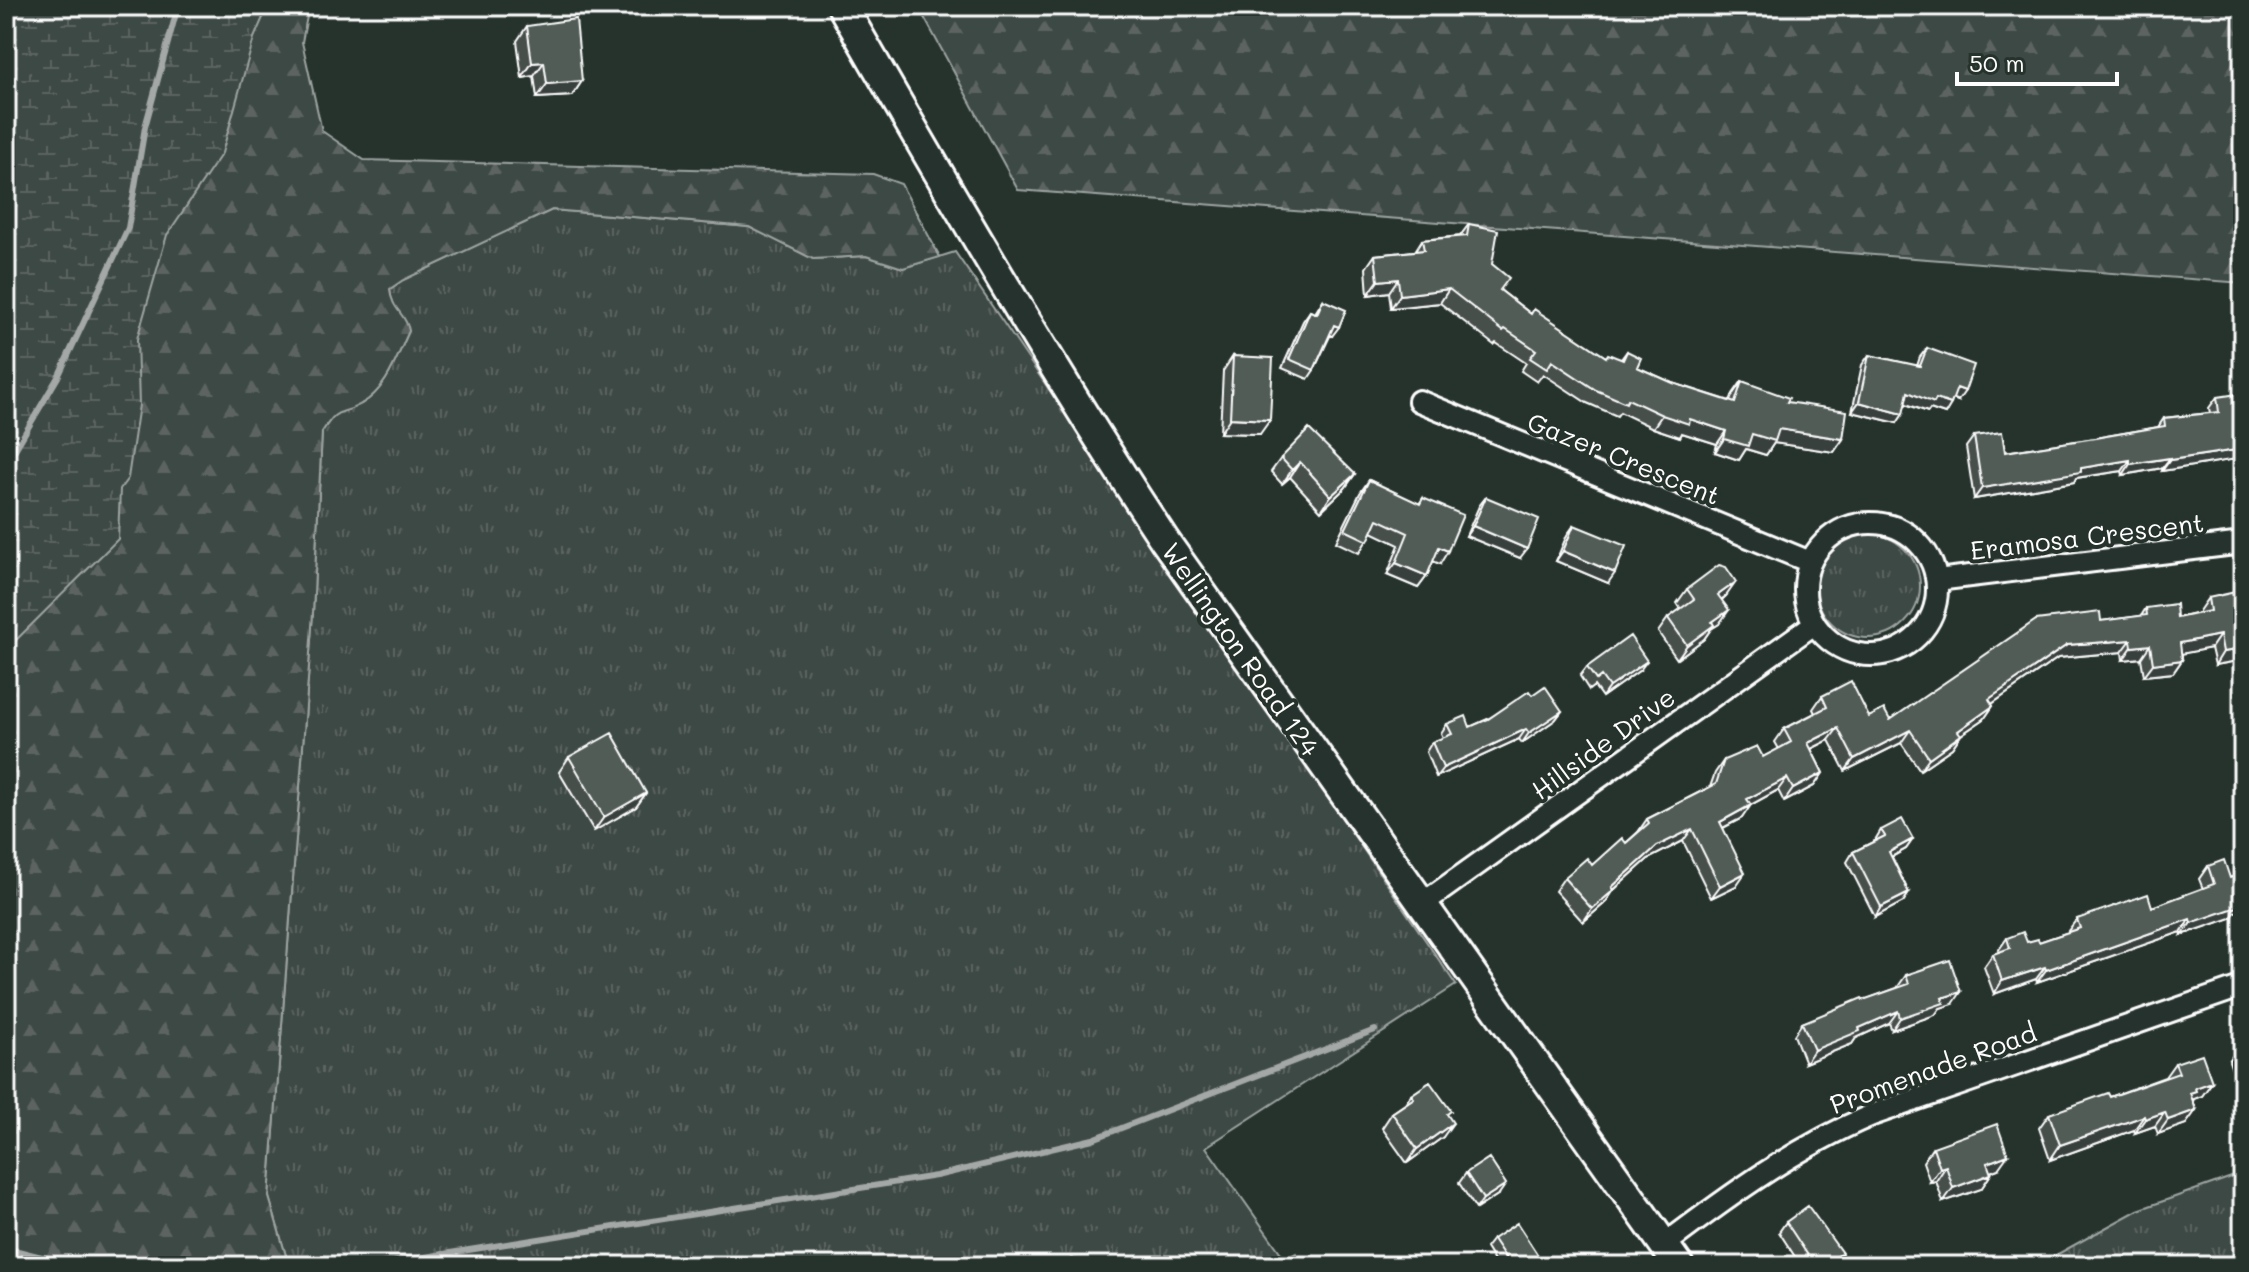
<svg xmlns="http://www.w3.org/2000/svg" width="2249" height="1272" viewBox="0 0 2249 1272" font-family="Mali,sans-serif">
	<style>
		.grass { fill: url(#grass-tufts); stroke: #9ea4a2; stroke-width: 2 }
		.forest { fill: url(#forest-firs); stroke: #9ea4a2; stroke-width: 2 }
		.wetland { fill: url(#wetland-marsh); stroke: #9ea4a2; stroke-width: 2 }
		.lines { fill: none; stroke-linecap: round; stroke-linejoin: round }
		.stream { stroke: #a4a9a7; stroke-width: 6 }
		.minor-casing { stroke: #fff; stroke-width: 26 }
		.secondary-casing { stroke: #fff; stroke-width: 34 }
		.minor { stroke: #26332d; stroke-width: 20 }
		.secondary { stroke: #26332d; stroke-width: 28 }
		.wall { fill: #464f4b; stroke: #fff; stroke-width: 2 }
		.shaded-wall { fill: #39403d; stroke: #fff; stroke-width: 2 }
		.building { fill: #515c57; stroke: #fff; stroke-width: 2 }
		.labels { text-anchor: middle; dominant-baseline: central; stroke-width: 8; stroke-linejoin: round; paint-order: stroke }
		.street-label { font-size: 26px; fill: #fff; stroke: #26332d }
	</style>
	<defs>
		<pattern id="grass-tufts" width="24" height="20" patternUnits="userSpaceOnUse" patternTransform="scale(2)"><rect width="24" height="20" fill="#3e4944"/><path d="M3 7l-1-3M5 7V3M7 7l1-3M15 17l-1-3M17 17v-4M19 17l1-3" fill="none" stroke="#5b6460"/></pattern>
		<pattern id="forest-firs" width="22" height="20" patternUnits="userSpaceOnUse" patternTransform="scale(2)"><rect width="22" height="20" fill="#3e4944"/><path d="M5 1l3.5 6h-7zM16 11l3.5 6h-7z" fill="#5b6460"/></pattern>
		<pattern id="wetland-marsh" width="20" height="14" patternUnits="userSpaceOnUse" patternTransform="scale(2)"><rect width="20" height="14" fill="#3e4944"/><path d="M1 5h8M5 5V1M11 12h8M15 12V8" fill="none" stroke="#5b6460"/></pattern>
	</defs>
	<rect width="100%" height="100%" fill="#26332d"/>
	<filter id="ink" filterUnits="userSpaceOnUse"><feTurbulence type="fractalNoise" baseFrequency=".0125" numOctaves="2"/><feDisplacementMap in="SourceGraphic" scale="16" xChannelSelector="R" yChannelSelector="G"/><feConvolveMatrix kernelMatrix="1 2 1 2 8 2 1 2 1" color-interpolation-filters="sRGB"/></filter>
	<g filter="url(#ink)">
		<!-- grass -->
		<path class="grass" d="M552,210L749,227L813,259L866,256L903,268L955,252L1456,985L1206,1147L1285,1259L1296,1253L1305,1266H1102L1071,1258L1063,1266H289L269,1197L313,613L322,432C340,404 337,417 361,404C387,390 397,356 409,331C402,316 391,306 390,289L403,280Z
			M1816 586a52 52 0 1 1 104 0a52 52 0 1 1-104 0Z
			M2243,1173V1266H2036L2138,1210Z"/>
		<!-- forest -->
		<path class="forest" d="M6,6H309L302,42L322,131L364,160L873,174L901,184L940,257L903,268L866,256L813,259L749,227L552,210L403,280L390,289C391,310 407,314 409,331C397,356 387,390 361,404C337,418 340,404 322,432L313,613L269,1197L289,1266H6Z
			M918,6H2243V283L1018,190Z"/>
		<!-- wetland -->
		<path class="wetland" d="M13,6H268L254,38L222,153L167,235L137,339L139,405L128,478L120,489L118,539L6,650V19Z"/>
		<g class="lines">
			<!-- stream -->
			<path class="stream" d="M6,465L58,377L128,228L145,127L178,6
				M6,1248L77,1266
				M368,1266L936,1176L1093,1139L1375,1030"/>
			<!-- minor casing -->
			<g class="minor-casing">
				<path id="minor" d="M1419,401L1810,562
					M1805 589a66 66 0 1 1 132 0a66 66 0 1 1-132 0Z
					M1937,580L2243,543
					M1422,904L1814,624
					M1664,1245C1730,1195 1796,1147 1872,1115L2243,986"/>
			</g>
			<!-- secondary casing -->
			<g class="secondary-casing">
				<path id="secondary" d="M842,6C946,187 1050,367 1165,541L1679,1266"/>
			</g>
			<!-- minor -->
			<use href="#minor" class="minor"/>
			<!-- secondary -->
			<use href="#secondary" class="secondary"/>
		</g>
		<!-- wall -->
		<path class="wall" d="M527,26L582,81L572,96L537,98L534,76L522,78L517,41Z
			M1469,224L1492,264L1500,290L1531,314L1606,357L1621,359L1627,351L1637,367L1673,383L1730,401L1733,394L1742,381L1787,402L1843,439L1834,452L1774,443L1766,455L1746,449L1739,460L1715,452L1717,444L1682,433L1680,437L1653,428L1620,412L1617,416L1587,403L1543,374L1537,382L1521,371L1526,363L1496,343L1494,345L1440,303L1391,308L1389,292L1368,295L1366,268L1375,255L1415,251L1422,240L1460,236Z
			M1323,300L1332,336H1330L1314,370L1308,379L1282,368L1303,321L1310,311L1315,313Z
			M1927,348L1958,401L1953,399L1945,414L1930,409L1928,412L1905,404L1897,423L1852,412L1862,365L1869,355L1917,366L1920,357Z
			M1233,356L1260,434L1220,433L1223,371Z
			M2217,397L2241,413H2243V458L2162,471V468L2123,475L2122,471L2076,478L2074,482L1974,499L1966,447L1974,436L2005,452L2095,438L2158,427L2164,418L2210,413L2209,408Z
			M1281,458L1355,474L1345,488L1321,511L1290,477L1282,484L1271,472Z
			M1369,480L1419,504L1423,498L1440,564L1433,561L1427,576L1418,588L1387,575L1399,545L1372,532L1359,553L1336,542L1360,493Z
			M1486,497L1520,558L1466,536L1479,506Z
			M1574,525L1608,583L1556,561L1567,535Z
			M1687,589L1726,596L1722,600L1719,624L1711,629L1704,639L1677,659L1658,632L1668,618L1681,609L1677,603Z
			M2208,598L2243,660L2215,665L2211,648L2182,653V660L2173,673L2144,676L2141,658L2123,660L2122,652L2058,658L1992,704L1993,706L1984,719L1961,735L1952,748L1920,770L1901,743L1845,771L1829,740L1811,749L1823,773L1814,786L1784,802L1778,790L1750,805L1742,818L1723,828L1736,886L1711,898L1683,841L1648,859L1614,890L1605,903L1583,922L1555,891L1564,878L1592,865L1626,843L1638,832L1647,819L1710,787L1715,773L1724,760L1763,757L1779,749L1775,742L1784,729L1815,713L1813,709L1822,696L1869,717L1890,720L2101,621L2141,616L2146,608L2177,618L2199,613V611Z
			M1587,667L1640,670L1602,697L1594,686L1589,690L1580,676Z
			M1532,695L1562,711L1555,720L1522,743L1519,739L1436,777L1426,752L1432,742L1443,738L1441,733L1447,724L1470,727L1488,719Z
			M569,757L646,793L636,807L594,831L559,772Z
			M1881,830L1913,839L1906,849L1892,857L1909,893L1903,902L1875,917L1847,862L1853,852L1875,841V840Z
			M2208,866L2230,878L2243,873V910L2235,912L2231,918L2182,935L2181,932L2037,982L2036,979L1994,994L1984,967L1993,954L1999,952L1998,951L2007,938L2027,942H2039L2069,932L2068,931L2077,919L2152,907L2203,889L2199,879Z
			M1906,975L1953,1004L1940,1008L1935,1015L1892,1030L1889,1023L1856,1038L1852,1044L1805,1063L1794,1035L1802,1023L1897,988Z
			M2243,1045V1102L2229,1061L2239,1046Z
			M2175,1063L2212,1082L2202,1096L2193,1099L2196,1110L2186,1124L2158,1134L2155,1126L2135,1133L2134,1130L2050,1160L2039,1128L2049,1114L2110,1097L2165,1077Z
			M1411,1095L1448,1116L1443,1137L1407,1163L1382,1128L1392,1113L1405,1104Z
			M1933,1147L1998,1169L1990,1172L1991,1174L1981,1189L1943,1202L1936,1181L1930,1182L1923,1162Z
			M1466,1173L1499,1194L1476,1209L1459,1183Z
			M1786,1222L1835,1263L1830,1266H1801L1779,1232Z
			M1493,1239L1545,1266H1497L1486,1248Z"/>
		<!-- shaded-wall -->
		<path class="shaded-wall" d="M544,62L534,76L522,78L532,63Z
			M582,81L572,96L537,98L547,84Z
			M1398,279L1389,292L1368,295L1378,281Z
			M1449,289L1440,303L1391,308L1400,295Z
			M1334,325L1339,327L1332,336L1328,335Z
			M1957,388L1965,391L1958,401L1951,398Z
			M1908,392L1936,399L1951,404L1945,414L1930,409L1928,412L1901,402Z
			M1859,402L1903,414L1897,423L1852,412Z
			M1662,415L1690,419L1726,431L1717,444L1682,433L1680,437L1653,428Z
			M1230,418L1270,420L1260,434L1220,433Z
			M1779,429L1843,439L1834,452L1774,443L1766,455L1746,449L1739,460L1715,452L1724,439Z
			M2243,449V458L2162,471L2170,460Z
			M2170,458L2162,468L2123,475L2130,464Z
			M2130,460L2122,471L2076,478L2074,482L1974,499L1982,488L2081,468Z
			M1300,462L1290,477L1282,484L1292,470Z
			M1355,474L1345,488L1321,511L1331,496Z
			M1473,526L1527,549L1520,558L1466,536Z
			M1439,547L1448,551L1440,564L1430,560Z
			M1563,551L1615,573L1608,583L1556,561Z
			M1396,563L1427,576L1418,588L1387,575Z
			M1736,582L1726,596L1708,609L1718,595Z
			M1729,610L1719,624L1711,629L1704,639L1677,659L1687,645L1712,622Z
			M2220,635L2211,648L2171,656L2180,643Z
			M2131,640L2122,652L2058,658L1980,712L1989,699L2067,645Z
			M2150,645L2141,658L2123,660L2132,647Z
			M2243,649V660L2215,665L2223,652Z
			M2182,660L2173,673L2144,676L2153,664Z
			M1647,661L1640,670L1602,697L1609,687Z
			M1993,706L1984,719L1949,743L1958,731Z
			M1562,711L1555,720L1522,743L1529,733Z
			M1838,728L1829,740L1799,755L1808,743Z
			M1526,729L1519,739L1436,777L1443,768Z
			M1910,730L1901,743L1845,771L1854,759Z
			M1961,735L1952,748L1920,770L1929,758Z
			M1823,773L1814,786L1784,802L1793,789Z
			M1787,778L1778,790L1738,812L1747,799Z
			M646,793L636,807L594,831L604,817Z
			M1751,805L1742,818L1711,834L1720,822Z
			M1692,829L1683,841L1648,859L1609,894L1614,890L1605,903L1583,922L1592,909L1612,887L1657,846Z
			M1913,839L1906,849L1882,862L1889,852Z
			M1745,873L1736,886L1711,898L1720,886Z
			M1909,893L1903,902L1875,917L1881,907Z
			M2243,900V910L2235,912L2231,918L2182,935L2191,923Z
			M2190,919L2181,932L2037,982L2046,970Z
			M2045,967L2036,979L1994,994L2002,981Z
			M1961,992L1953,1004L1940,1008L1935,1015L1892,1030L1900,1018L1942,998Z
			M1898,1011L1889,1023L1856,1038L1852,1044L1805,1063L1814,1050L1859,1028Z
			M2212,1082L2202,1096L2189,1101L2190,1093L2195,1088Z
			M2196,1110L2186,1124L2158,1134L2168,1120Z
			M2165,1112L2155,1126L2135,1133L2145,1119Z
			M2144,1116L2134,1130L2050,1160L2060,1145Z
			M1453,1123L1443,1137L1407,1163L1417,1149Z
			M2008,1155L1998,1169L1977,1177L1987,1163Z
			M1946,1166L1936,1181L1930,1182L1940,1168Z
			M1991,1174L1981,1189L1943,1202L1953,1188Z
			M1506,1184L1499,1194L1476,1209L1483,1199Z
			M1842,1253L1835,1263L1830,1266H1823Z"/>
		<!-- building -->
		<path class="building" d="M576,19L582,81L547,84L544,62L532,63L527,26Z
			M1469,224L1498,230L1492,264L1509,278L1500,290L1531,314L1534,309L1606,357L1608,354L1623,360L1627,351L1641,358L1637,367L1673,383L1735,403L1742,381L1789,398L1787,402L1847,411L1843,439L1779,429L1775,441L1752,434L1748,446L1724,439L1726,431L1690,419L1689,424L1662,415L1628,399L1626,403L1596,390L1552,361L1547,369L1530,358L1536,350L1505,329L1503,331L1449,289L1400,295L1398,279L1378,281L1375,255L1424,250L1422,240L1467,236Z
			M1323,300L1346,310L1339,327L1334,325L1314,370L1289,359L1310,311L1317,314Z
			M1927,348L1974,365L1965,391L1957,388L1951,404L1936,399L1934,403L1908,392L1903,414L1859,402L1869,355L1920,366Z
			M1233,356L1273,358L1270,420L1230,418Z
			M2238,394L2241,413H2243V449L2170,460V458L2130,464V460L2081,468V472L1982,488L1974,436L2002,432L2005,452L2095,438L2165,426L2164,418L2219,412L2217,397Z
			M1309,429L1355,474L1331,496L1300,462L1292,470L1281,458Z
			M1369,480L1420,504L1423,498L1463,515L1448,551L1439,547L1427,576L1396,563L1408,533L1378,519L1368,541L1345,530Z
			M1486,497L1539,519L1527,549L1473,526Z
			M1574,525L1626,546L1615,573L1563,551Z
			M1719,565L1726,567L1736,582L1718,595L1729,610L1712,622L1714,625L1687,645L1668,618L1694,599L1687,589Z
			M2240,591L2242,603H2243V649L2223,652L2220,635L2180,643L2182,660L2153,664L2150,645L2132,647L2131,640L2067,645L1989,699L1993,706L1958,731L1961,735L1929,758L1910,730L1854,759L1838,728L1808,743L1823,773L1793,789L1787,778L1747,799L1751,805L1720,822L1745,873L1720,886L1692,829L1657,846L1612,887L1614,890L1592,909L1564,878L1587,858L1592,865L1622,838L1626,843L1649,823L1647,819L1716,784L1724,760L1757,746L1763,757L1791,742L1784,729L1827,707L1822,696L1851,681L1869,717L1884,709L1890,720L2036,620L2100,612L2101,621L2147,615L2146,608L2176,604L2177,618L2210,611L2208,598Z
			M1630,636L1647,661L1609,687L1601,676L1596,680L1587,667Z
			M1545,686L1562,711L1529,733L1526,729L1443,768L1432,742L1452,734L1447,724L1466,716L1470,727L1488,719L1529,691L1532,695Z
			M612,733L646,793L604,817L569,757Z
			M1902,819L1913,839L1889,852L1909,893L1881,907L1853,852L1885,836L1881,830Z
			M2224,860L2230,878L2243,873V900L2239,902L2240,906L2191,923L2190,919L2046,970L2045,967L2002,981L1993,954L2010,948L2007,938L2023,932L2027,942L2038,939L2039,942L2080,928L2077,919L2148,894L2152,907L2214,884L2208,866Z
			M1950,960L1961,992L1942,998L1944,1003L1900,1018L1898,1011L1859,1028L1860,1031L1814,1050L1802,1023L1862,998L1863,1000L1909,984L1906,975Z
			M2243,1045V1058L2239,1046Z
			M2202,1054L2212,1082L2195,1088L2196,1091L2190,1093L2196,1110L2168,1120L2165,1112L2145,1119L2144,1116L2060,1145L2049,1114L2108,1093L2110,1097L2179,1073L2175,1063Z
			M1430,1082L1451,1111L1447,1114L1453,1123L1417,1149L1392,1113L1414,1098L1411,1095Z
			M1997,1124L2008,1155L1987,1163L1991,1174L1953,1188L1946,1166L1940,1168L1933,1147Z
			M1489,1158L1506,1184L1483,1199L1466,1173Z
			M1808,1206L1842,1253L1823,1266H1815L1786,1222Z
			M1517,1223L1545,1266H1511L1493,1239Z"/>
	</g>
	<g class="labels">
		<!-- street labels -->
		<g class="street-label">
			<text transform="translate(1624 458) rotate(22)">Gazer Crescent</text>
			<text transform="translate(2087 536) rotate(-7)">Eramosa Crescent</text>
			<text transform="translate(1241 649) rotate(55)">Wellington Road 124</text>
			<text transform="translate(1603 743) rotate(-36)">Hillside Drive</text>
			<text transform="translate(1933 1068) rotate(-20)">Promenade Road</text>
		</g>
	</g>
	<!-- margin -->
	<rect width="2249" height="1272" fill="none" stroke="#26332d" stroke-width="32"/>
	<rect x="16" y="16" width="2217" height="1240" fill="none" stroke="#fff" stroke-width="3" filter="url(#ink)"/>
	<!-- scale -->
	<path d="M1957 72v12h160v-12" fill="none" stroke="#ffffff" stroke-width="4"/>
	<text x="1969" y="72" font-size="24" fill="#ffffff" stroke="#26332d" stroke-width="6" paint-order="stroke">50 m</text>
</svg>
